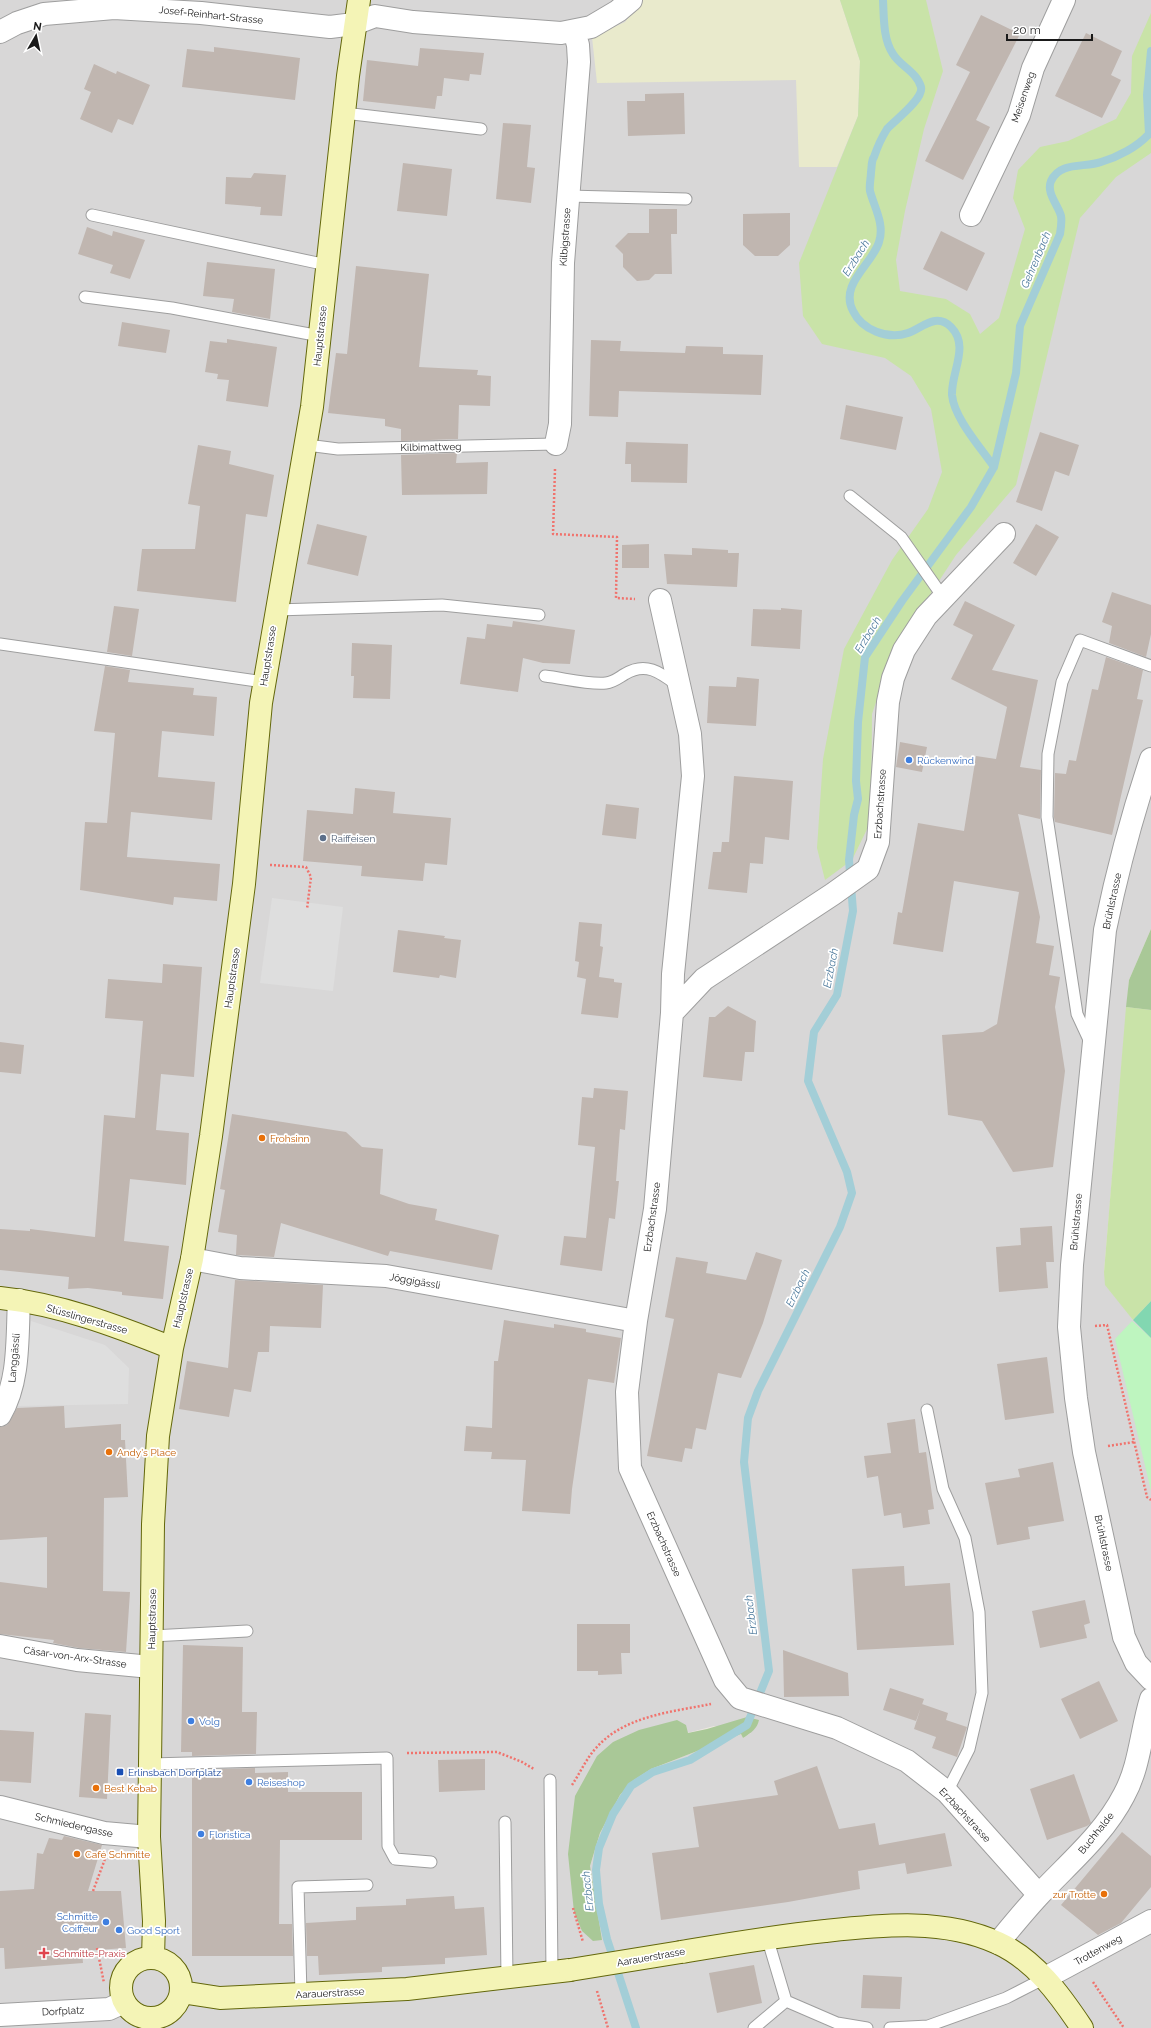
<svg xmlns="http://www.w3.org/2000/svg" width="1151" height="2028" viewBox="0 0 1151 2028" font-family="Raleway,sans-serif">
	<style>
		.residential { fill: #d8d7d7; fill-rule: evenodd }
		.farmland { fill: #e9eacc }
		.grass { fill: #c9e3a8 }
		.forest { fill: #a9c897 }
		.park { fill: #bef5bf }
		.pitch { fill: #82d7b1 }
		.parking { fill: #dedede }
		.lines { fill: none; stroke-linecap: round; stroke-linejoin: round }
		.stream { stroke: #a3ced7; stroke-width: 8 }
		.building { fill: #c0b6b0 }
		.lane-casing { stroke: #9e9e9e; stroke-width: 13 }
		.street-casing { stroke: #9e9e9e; stroke-width: 24 }
		.secondary-casing { stroke: #63670b; stroke-width: 24 }
		.path { stroke: #f0736d; stroke-width: 2.5; stroke-dasharray: 2 2; stroke-linecap: butt }
		.lane { stroke: #fff; stroke-width: 11 }
		.street { stroke: #fff; stroke-width: 22 }
		.secondary { stroke: #f4f4b6; stroke-width: 22 }
		.secondary-bridge-casing { stroke: #63670b; stroke-width: 24; stroke-linecap: butt }
		.secondary-bridge { stroke: #f4f4b6; stroke-width: 22 }
		.shop-dot { fill: #3f7fe0; stroke: #fff; stroke-width: 1.5 }
		.service-dot { fill: #5c6f8a; stroke: #fff; stroke-width: 1.5 }
		.food-dot { fill: #e8710a; stroke: #fff; stroke-width: 1.5 }
		.transit-dot { fill: #1a4fb4; stroke: #fff; stroke-width: 1.5 }
		.health-dot { fill: #e0444e; stroke: #fff; stroke-width: 1.5 }
		.labels { text-anchor: middle; dominant-baseline: central; stroke-width: 3.5; stroke-linejoin: round; paint-order: stroke }
		.street-label { font-size: 10px; fill: #1a1a1a; stroke: #fff }
		.shop-label { font-size: 10px; fill: #366cbe; stroke: #fff; text-anchor: start }
		.service-label { font-size: 10px; fill: #4e5e75; stroke: #fff; text-anchor: start }
		.food-label { font-size: 10px; fill: #c56008; stroke: #fff; text-anchor: start }
		.transit-label { font-size: 10px; fill: #164399; stroke: #fff; text-anchor: start }
		.health-label { font-size: 10px; fill: #be3a42; stroke: #fff; text-anchor: start }
		.water-label { font-size: 11px; font-style: italic; fill: #4b789b; stroke: #fff }
	</style>
	<rect width="100%" height="100%" fill="#ece7e0"/>
	<!-- residential -->
	<path class="residential" d="M0,0H1151V929L1129,980L1104,1272L1133,1320L1151,1301V2028H0ZM714,1726L751,1733L743,1738L741,1734L651,1769L634,1780L620,1795L600,1833L590,1866L613,1742L687,1733Z"/>
	<!-- farmland -->
	<path class="farmland" d="M641,0H840L860,61L858,116L837,167H799L796,80L597,83L592,37L625,22Z"/>
	<!-- grass -->
	<path class="grass" d="M840,0H926L943,71L924,129L905,211L896,260L900,291L946,299L970,314L980,334L999,318L1025,229L1013,198L1018,170L1040,147L1068,141L1116,119L1131,93L1132,56L1151,13V153L1116,177L1080,218L1016,485L956,555L893,651L872,714L871,821L852,860L825,880L817,848L823,759L844,649L892,560L928,509L942,472L931,409L911,376L885,358L822,344L803,316L799,263L858,116L860,61Z
		M1126,1007L1151,1010V1301L1133,1320L1105,1285L1104,1272Z"/>
	<!-- forest -->
	<path class="forest" d="M1151,929V1010L1126,1007L1129,980Z
		M747,1717L759,1720C757,1729 751,1733 743,1738L741,1734L651,1769L634,1780L620,1795L600,1833L590,1866L602,1940L593,1941L582,1931L574,1912L568,1854L575,1796L597,1756L613,1742L639,1730L677,1720L686,1725L688,1733L707,1729Z"/>
	<!-- park -->
	<path class="park" d="M1132,1321L1151,1338V1491L1115,1339Z"/>
	<!-- pitch -->
	<path class="pitch" d="M1151,1301V1338L1133,1320Z"/>
	<!-- parking -->
	<path class="parking" d="M272,898L343,907L333,991L260,983Z
		M31,1321L105,1345L129,1368L128,1404L18,1406Z"/>
	<g class="lines">
		<!-- stream -->
		<path class="stream" d="M994,467L1016,373L1020,326L1060,234C1061,228 1062,222 1061,216C1058,205 1046,193 1051,181C1060,161 1085,168 1101,162C1118,157 1137,147 1149,134L1147,95L1151,51
			M636,2028L607,1939L599,1904L596,1870L599,1848L613,1814L631,1786L653,1772L690,1760L747,1725L769,1671L744,1462L748,1418L758,1391L840,1227L852,1193L847,1172L808,1081L814,1032L837,995L853,911L849,860L854,815L858,799L856,781L858,722L865,657L902,601L971,507L994,467C981,448 954,418 952,395C951,372 970,346 951,327C936,312 922,328 908,333C888,340 862,330 853,311C839,284 872,265 879,242C885,224 874,207 870,191C869,185 871,178 871,172C872,167 871,161 874,157C877,148 882,137 887,129C895,120 924,99 921,87C917,72 900,66 893,54C883,39 884,18 883,0"/>
	</g>
	<!-- building -->
	<path class="building" d="M981,15L1020,34L976,120L990,127L963,180L925,161L970,72L956,65Z
		M1086,33L1122,51L1111,75L1121,80L1102,118L1055,96Z
		M214,47L300,58L295,100L182,87L187,49L214,52Z
		M420,48L484,53L481,75L470,74L469,81L444,78L442,96H437L435,109L363,101L367,60L418,66Z
		M94,64L116,74L117,71L150,85L133,125L118,119L112,133L80,119L91,92L84,89Z
		M684,93L685,134L628,136L627,101H645V94Z
		M503,123L531,125L527,167L535,168L531,203L496,199Z
		M403,163L452,169L447,216L397,211Z
		M254,173L286,175L282,216L260,215L261,207L225,204L226,177L251,178Z
		M649,209H677V234H671L672,274H655L649,280L637,281L623,267V254L615,246L628,233H649Z
		M790,213V245L778,256H755L743,245V214Z
		M87,227L112,236L113,231L145,240L130,279L110,273L113,265L78,254Z
		M941,231L985,253L967,291L923,269Z
		M207,262L275,269L270,319L232,312L234,299L203,296Z
		M356,266L429,274L419,367L478,370L477,375L491,376L490,406L459,405L458,439L401,441V429L385,426V419L328,413L336,353L347,354Z
		M122,322L170,330L166,353L118,346Z
		M227,339L277,347L268,407L226,401L229,380L217,379L218,374L205,372L210,341L227,343Z
		M591,340L621,341L620,351L685,353L686,346L723,347V354L763,355L761,395L619,391L618,417L589,416Z
		M846,405L903,417L896,450L840,439Z
		M1040,432L1079,445L1069,476L1055,471L1042,511L1016,502Z
		M626,442L688,444L687,483L631,482V464H625Z
		M198,445L231,451L229,464L274,475L267,517L246,514L236,602L137,591L142,549H195L200,506L188,504Z
		M457,453L456,463L488,462L487,494L402,495L401,455Z
		M317,524L367,536L358,576L307,564Z
		M1036,524L1059,537L1036,576L1013,563Z
		M649,544V568H622V545Z
		M692,548L728,550V553H739L737,587L667,584L664,554L692,555Z
		M1112,592L1151,605V634L1146,657L1109,643L1112,626L1102,622Z
		M965,601L1015,625L992,670L1038,680L1020,767L1041,770L1040,819L1018,814L1040,917L1036,943L1054,946L1049,975L1060,977L1055,1007L1065,1071L1053,1167L1013,1172L982,1121L948,1115L942,1035L983,1032L997,1024L1019,892L954,881L943,952L893,944L898,912L902,913L918,823L964,831L976,756L996,759L1007,707L951,679L973,635L953,625Z
		M114,606L139,609L132,656L107,652Z
		M781,608L802,610L800,649L751,646L753,609L781,610Z
		M513,621L575,630L570,664L543,663L523,658L518,692L460,684L467,637L485,639L487,624L512,627Z
		M352,643L392,645L390,699L353,698L354,676H351Z
		M1106,657L1143,670L1137,699L1143,700L1112,835L1055,822L1054,817L1055,773L1066,774L1069,760L1076,761L1092,689L1098,690Z
		M105,666L130,670L128,682L194,688L193,695L217,697L214,736L162,731L158,777L215,782L212,820L131,812L127,857L220,864L217,901L174,897L173,905L80,890L85,822L107,823L115,733L94,731Z
		M737,677L759,679L756,726L707,723L709,686L736,687Z
		M900,742L927,747L922,772L896,767Z
		M734,776L793,781L789,840L765,837L763,864L750,863L747,893L708,889L713,852H721L722,842H729Z
		M355,788L395,792L393,813L451,818L447,865L425,863L423,881L361,876L362,866L303,861L307,810L353,814Z
		M606,804L639,808L636,839L602,835Z
		M579,922L602,924L600,946L603,947L599,977L614,979V982L622,983L618,1018L581,1014L586,979L577,977L579,962L575,961Z
		M398,930L445,936L444,938L461,940L456,978L440,975L439,978L393,972Z
		M163,964L202,967L194,1077L161,1074L156,1130L189,1133L186,1185L130,1179L124,1241L169,1246L163,1299L122,1295V1292L88,1288L68,1289L69,1277L0,1270V1229L30,1231V1229L95,1237L104,1115L135,1118L143,1021L105,1018L108,979L162,983Z
		M728,1006L756,1021L754,1052H745L742,1081L703,1077L709,1017H715Z
		M0,1042L24,1045L21,1074L0,1072Z
		M594,1088L628,1091L625,1130L620,1129L616,1181H619L615,1219L609,1218L602,1271L560,1265L564,1236L586,1238L595,1147L578,1145L582,1097L593,1098Z
		M232,1114L346,1132L362,1147L383,1149L380,1194L409,1204L437,1209L435,1220L499,1235L492,1270L390,1251L388,1256L281,1223L274,1257L236,1255L237,1235L218,1232L225,1190L220,1189Z
		M1052,1226L1054,1262H1046L1048,1288L999,1292L996,1247L1021,1245L1020,1228Z
		M756,1252L782,1260L763,1323L741,1378L718,1373L706,1430L696,1428L692,1449L685,1448L682,1462L647,1456L674,1319L665,1317L676,1257L708,1262L706,1273L746,1280Z
		M235,1280L323,1285L321,1328L270,1326L269,1352H258L251,1392L234,1389L229,1417L179,1409L187,1361L228,1368Z
		M504,1320L554,1328V1324L586,1329V1332L621,1338L614,1383L588,1379L572,1489L570,1514L522,1511L526,1460L491,1459L492,1452L464,1451L466,1426L492,1428L494,1361H498Z
		M1047,1357L1054,1413L1005,1420L997,1364Z
		M64,1406L65,1428L121,1424V1440H125L128,1497L104,1498L103,1591L130,1592L126,1652L79,1648L53,1643L54,1640L0,1634V1582L47,1588V1537L0,1540V1427L7,1425L17,1408Z
		M915,1419L919,1453L926,1452L934,1509L928,1510L930,1524L903,1528L901,1513L884,1516L878,1476L867,1478L864,1456L891,1453L887,1423Z
		M1053,1462L1064,1521L1028,1527L1030,1539L997,1545L985,1483L1020,1477L1018,1469Z
		M904,1566L905,1586L950,1583L954,1645L857,1650L852,1569Z
		M1085,1600L1090,1623L1084,1625L1087,1638L1040,1648L1032,1611Z
		M577,1624H630V1653H621L622,1674L598,1675V1671H577Z
		M183,1645L243,1647L242,1712H257L256,1754L192,1756V1752H181Z
		M783,1650L848,1673L849,1696L784,1697Z
		M1099,1681L1118,1721L1080,1739L1061,1699Z
		M890,1688L924,1699L916,1721L883,1710Z
		M922,1704L948,1713L946,1720L967,1727L957,1757L932,1748L936,1737L914,1729Z
		M85,1713L111,1715L107,1799L79,1797Z
		M0,1730L34,1732L31,1783L0,1781Z
		M485,1759V1790L439,1792L438,1760Z
		M817,1766L839,1829L875,1823L879,1845L945,1833L952,1866L907,1874L905,1863L858,1871L860,1889L788,1902L661,1920L652,1853L699,1847L693,1807L778,1795L774,1781Z
		M255,1768V1773L288,1772V1792H362V1840H280L279,1924H292L293,1956H192V1770Z
		M1074,1774L1091,1823L1087,1826L1047,1840L1030,1789Z
		M1122,1832L1151,1856V1887L1121,1923L1098,1935L1061,1905Z
		M64,1836L102,1845L88,1891H121L126,1948L82,1951L83,1963L5,1969L4,1948H0V1891L34,1889L37,1853L43,1854L49,1838L62,1840Z
		M454,1896L455,1909L484,1907L487,1955L445,1958V1964L382,1967V1972L319,1975L318,1956H307L306,1923L356,1920V1907L406,1905V1899Z
		M754,1965L762,2003L717,2013L709,1973Z
		M863,1975L902,1977L900,2009L861,2008Z"/>
	<g class="lines">
		<!-- lane casing -->
		<g class="lane-casing">
			<path id="lane" d="M344,113L481,129
				M568,196L686,199
				M92,215L327,265
				M85,297L172,308L320,336
				M307,445L338,449L556,444
				M850,496L901,537L943,597
				M276,610L442,605L539,615
				M0,644L264,682
				M545,676C563,678 589,685 606,683C614,682 618,678 625,674C646,661 661,673 677,685
				M1090,1042L1077,1014L1047,817L1048,754L1062,682L1080,640L1151,666
				M927,1410L943,1489L965,1538L979,1612L982,1693L969,1749L947,1792
				M152,1636L247,1631
				M150,1764L387,1758L388,1846L395,1859L431,1862
				M550,1780L552,1973
				M505,1822L507,1978
				M767,1937L786,2001L837,2023L867,2028
				M301,1994L298,1887L367,1885
				M754,2028L786,2001
				M890,2028L928,2026L1006,1998L1045,1978"/>
		</g>
		<!-- street casing -->
		<g class="street-casing">
			<path id="street" d="M0,32L17,23L44,14L114,8L201,13L330,27L354,24L375,16L413,22L561,33L591,27L618,11L631,0
				M971,215L1019,115L1033,68L1064,0
				M556,444L560,424L563,263L579,62L578,45L574,31
				M660,600L690,734L693,776L673,974L672,1013L655,1209L636,1321L627,1392L630,1468L725,1680L740,1698L837,1728L907,1761L947,1792L1039,1895
				M1151,759C1132,815 1117,872 1105,930L1072,1265L1069,1327L1076,1398L1084,1452L1124,1637L1136,1663L1151,1679
				M672,1013L704,979L833,894L868,869L878,842L888,702L893,678L904,650L926,616L1004,534
				M192,1259L240,1268L386,1276L636,1321
				M0,1415C20,1381 17,1338 19,1300
				M0,1646L77,1660L151,1667
				M0,1807L104,1833L149,1837
				M998,1943C1012,1926 1025,1910 1040,1894C1069,1863 1104,1834 1124,1795C1140,1766 1141,1731 1151,1699
				M1045,1978L1151,1921
				M0,2015L109,2009L124,2002"/>
		</g>
		<!-- secondary casing -->
		<g class="secondary-casing">
			<path id="secondary" d="M0,1298C59,1304 117,1326 172,1348
				M681,1952C729,1944 776,1936 825,1931C882,1925 944,1918 998,1943C1035,1960 1060,1995 1082,2028
				M121 1988a30 30 0 1 1 60 0a30 30 0 1 1-60 0Z
				M153,1958L154,1921L149,1837L150,1764L153,1524L158,1436L172,1348L192,1259L211,1136L244,884L261,703L312,407L348,76L359,0
				M181,1992L220,1998L407,1989L570,1970"/>
		</g>
		<!-- path -->
		<path class="path" d="M555,469L553,534L617,537L616,598L635,599
			M270,865L306,867L311,877L307,909
			M1095,1326L1107,1325L1147,1497L1151,1500
			M1108,1446L1134,1442
			M407,1753L497,1752L522,1762L534,1769
			M572,1785C580,1773 586,1759 596,1748C624,1716 671,1712 711,1704
			M93,1891L105,1859
			M573,1908L583,1942
			M97,1948L104,1983
			M1093,1982L1124,2028
			M597,1991L608,2028"/>
		<!-- lane -->
		<use href="#lane" class="lane"/>
		<!-- street -->
		<use href="#street" class="street"/>
		<!-- secondary -->
		<use href="#secondary" class="secondary"/>
		<!-- secondary-bridge casing -->
		<g class="secondary-bridge-casing">
			<path id="secondary-bridge" d="M570,1970L681,1952"/>
		</g>
		<!-- secondary-bridge -->
		<use href="#secondary-bridge" class="secondary-bridge"/>
	</g>
	<!-- markers -->
	<g class="shop-dot">
		<circle cx="909" cy="760" r="4"/>
		<circle cx="191" cy="1721" r="4"/>
		<circle cx="249" cy="1782" r="4"/>
		<circle cx="201" cy="1834" r="4"/>
		<circle cx="106" cy="1922" r="4"/>
		<circle cx="119" cy="1930" r="4"/>
	</g>
	<circle class="service-dot" cx="323" cy="838" r="4"/>
	<g class="food-dot">
		<circle cx="262" cy="1138" r="4"/>
		<circle cx="109" cy="1452" r="4"/>
		<circle cx="96" cy="1788" r="4"/>
		<circle cx="77" cy="1854" r="4"/>
		<circle cx="1104" cy="1894" r="4"/>
	</g>
	<rect class="transit-dot" x="116" y="1768" width="8" height="8" rx="2"/>
	<path class="health-dot" d="M42 1947h4v4h4v4h-4v4h-4v-4h-4v-4h4z"/>
	<g class="labels">
		<!-- street labels -->
		<g class="street-label">
			<text transform="translate(211 15) rotate(6)">Josef-Reinhart-Strasse</text>
			<text transform="translate(1023 97) rotate(-71)">Meisenweg</text>
			<text transform="translate(565 237) rotate(-86)">Kilbigstrasse</text>
			<text transform="translate(320 336) rotate(-84)">Hauptstrasse</text>
			<text transform="translate(431 447) rotate(-1)">Kilbimattweg</text>
			<text transform="translate(268 656) rotate(-81)">Hauptstrasse</text>
			<text transform="translate(880 804) rotate(-86)">Erzbachstrasse</text>
			<text transform="translate(1112 901) rotate(-78)">Brühlstrasse</text>
			<text transform="translate(232 978) rotate(-82)">Hauptstrasse</text>
			<text transform="translate(652 1217) rotate(-82)">Erzbachstrasse</text>
			<text transform="translate(1076 1222) rotate(-85)">Brühlstrasse</text>
			<text transform="translate(415 1281) rotate(10)">Jöggigässli</text>
			<text transform="translate(183 1298) rotate(-77)">Hauptstrasse</text>
			<text transform="translate(87 1319) rotate(16)">Stüsslingerstrasse</text>
			<text transform="translate(14 1358) rotate(-85)">Langgässli</text>
			<text transform="translate(1104 1543) rotate(78)">Brühlstrasse</text>
			<text transform="translate(664 1544) rotate(66)">Erzbachstrasse</text>
			<text transform="translate(152 1619) rotate(-89)">Hauptstrasse</text>
			<text transform="translate(75 1657) rotate(8)">Cäsar-von-Arx-Strasse</text>
			<text transform="translate(965 1815) rotate(47)">Erzbachstrasse</text>
			<text transform="translate(74 1825) rotate(13)">Schmiedengasse</text>
			<text transform="translate(1096 1833) rotate(-51)">Buchhalde</text>
			<text transform="translate(1098 1950) rotate(-29)">Trottenweg</text>
			<text transform="translate(651 1957) rotate(-10)">Aarauerstrasse</text>
			<text transform="translate(330 1993) rotate(-3)">Aarauerstrasse</text>
			<text transform="translate(63 2011) rotate(-3)">Dorfplatz</text>
		</g>
		<!-- shop labels -->
		<g class="shop-label">
			<text x="917" y="760">Rückenwind</text>
			<text x="199" y="1721">Volg</text>
			<text x="257" y="1782">Reiseshop</text>
			<text x="209" y="1834">Floristica</text>
			<text x="98" y="1916" text-anchor="end">Schmitte<tspan x="98" dy="12">Coiffeur</tspan></text>
			<text x="127" y="1930">Good Sport</text>
		</g>
		<!-- service labels -->
		<g class="service-label">
			<text x="331" y="838">Raiffeisen</text>
		</g>
		<!-- food labels -->
		<g class="food-label">
			<text x="270" y="1138">Frohsinn</text>
			<text x="117" y="1452">Andy's Place</text>
			<text x="104" y="1788">Best Kebab</text>
			<text x="85" y="1854">Café Schmitte</text>
			<text x="1096" y="1894" text-anchor="end">zur Trotte</text>
		</g>
		<!-- transit labels -->
		<g class="transit-label">
			<text x="128" y="1772">Erlinsbach Dorfplatz</text>
		</g>
		<!-- health labels -->
		<g class="health-label">
			<text x="53" y="1953">Schmitte-Praxis</text>
		</g>
		<!-- water labels -->
		<g class="water-label">
			<text transform="translate(856 258) rotate(-58)">Erzbach</text>
			<text transform="translate(1036 260) rotate(-67)">Gehrenbach</text>
			<text transform="translate(868 635) rotate(-59)">Erzbach</text>
			<text transform="translate(831 968) rotate(-79)">Erzbach</text>
			<text transform="translate(798 1288) rotate(-64)">Erzbach</text>
			<text transform="translate(751 1615) rotate(-97)">Erzbach</text>
			<text transform="translate(588 1891) rotate(-96)">Erzbach</text>
		</g>
	</g>
	<!-- north arrow -->
	<g transform="translate(36 36) rotate(9)" stroke="#ffffff" stroke-width="3" paint-order="stroke">
	<path d="M0-3L7 15L0 10L-7 15Z" fill="#1a1a1a"/>
	<text y="-6" font-size="11" font-weight="bold" text-anchor="middle" fill="#1a1a1a">N</text>
	</g>
	<!-- scale -->
	<path d="M1007 34v6h85v-6" fill="none" stroke="#1a1a1a" stroke-width="2"/>
	<text x="1013" y="34" font-size="12" fill="#1a1a1a" stroke="#ffffff" stroke-width="3" paint-order="stroke">20 m</text>
</svg>
